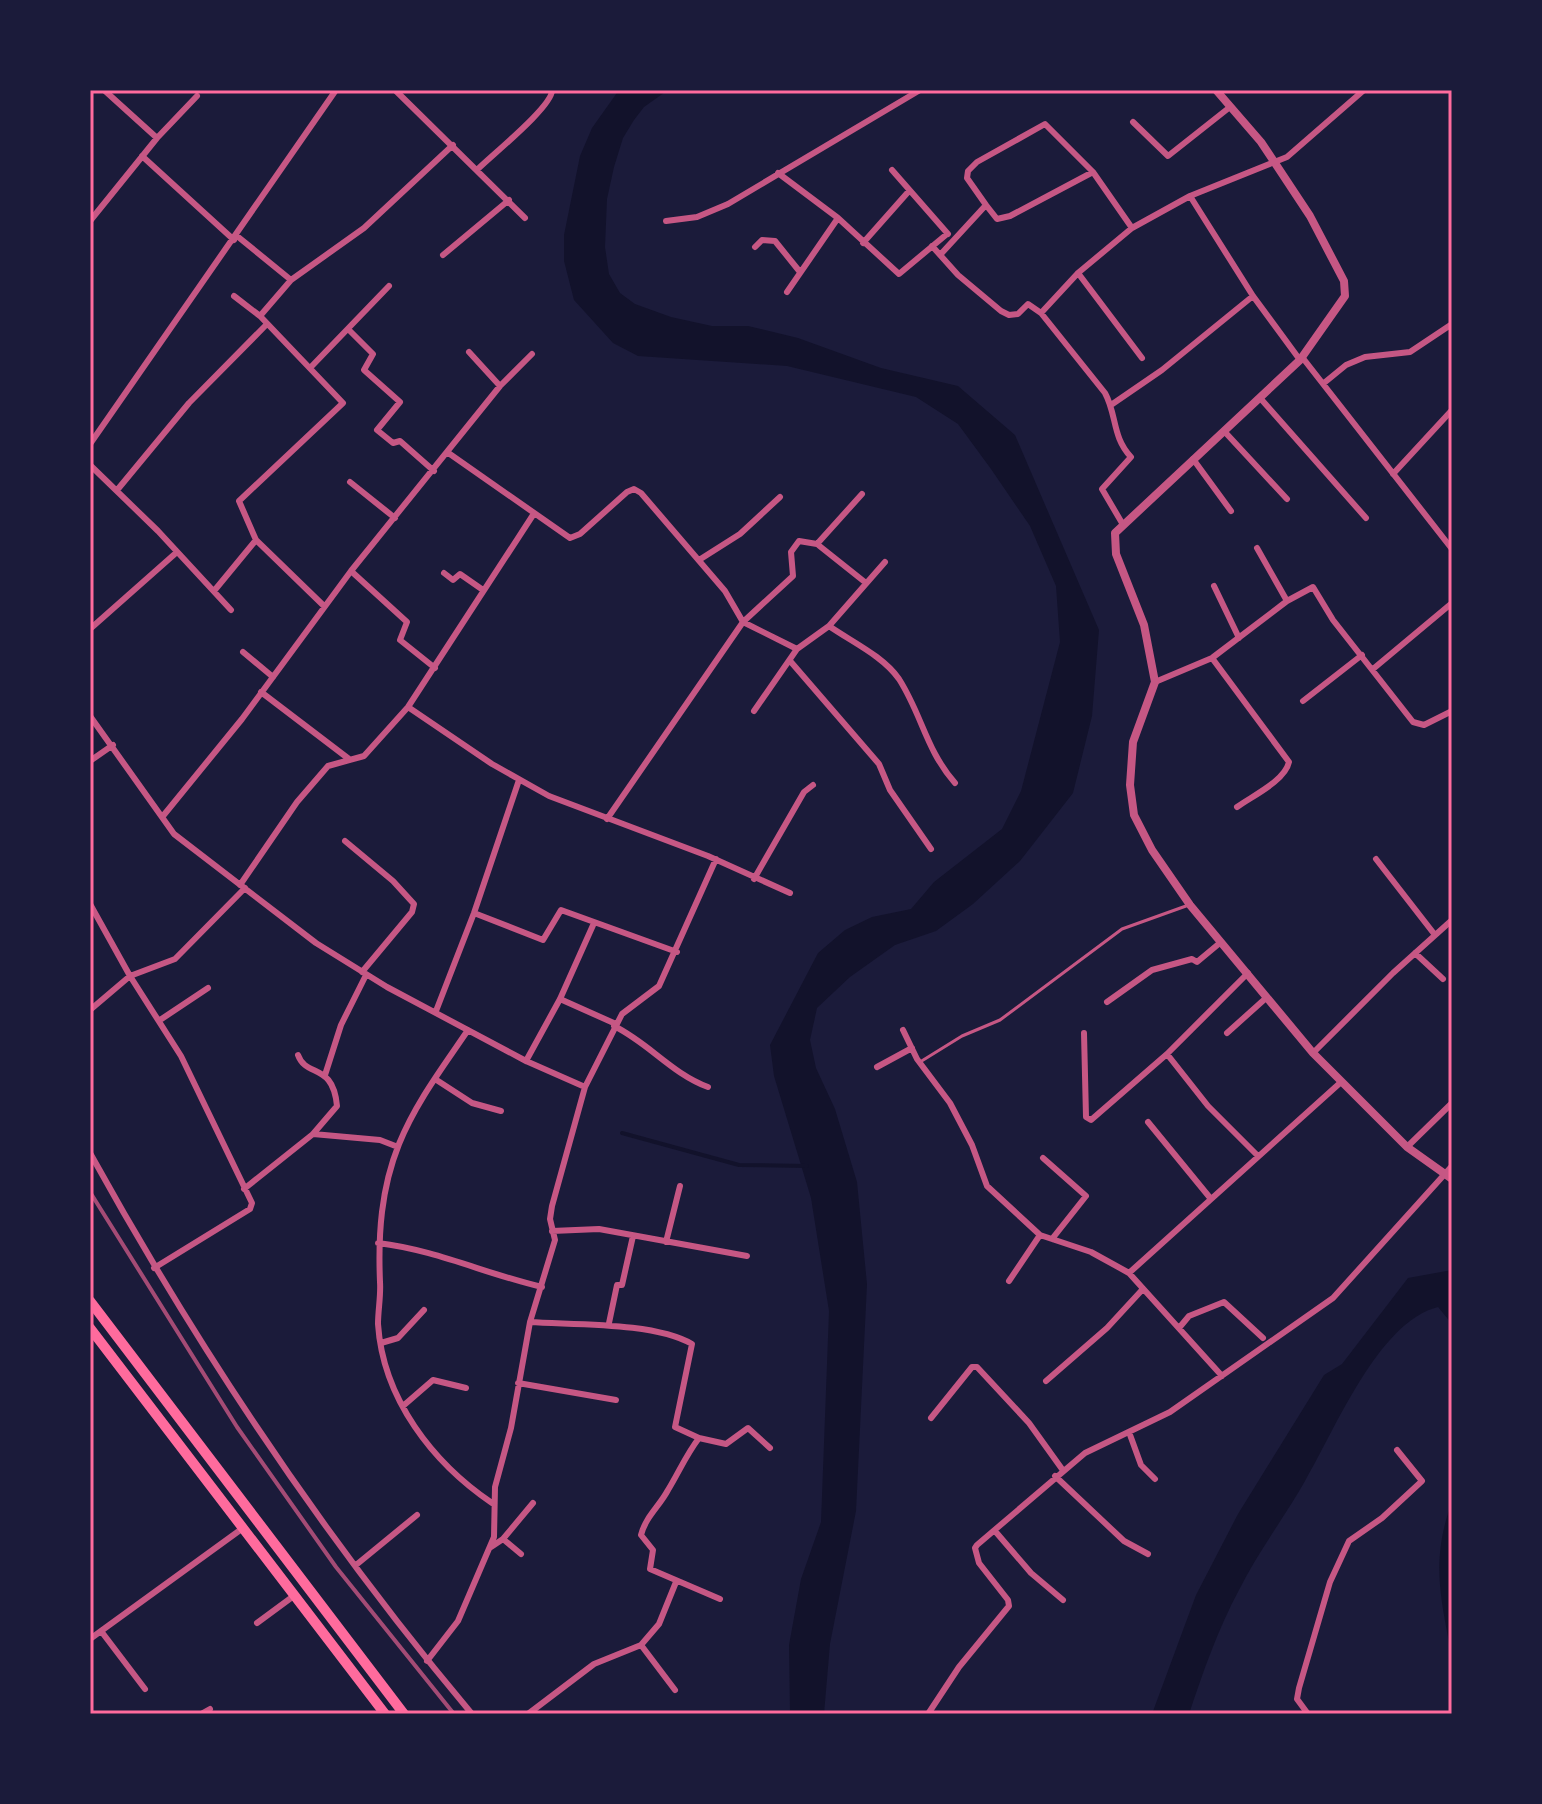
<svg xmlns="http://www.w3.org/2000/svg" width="1542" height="1804" viewBox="0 0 1542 1804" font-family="'Open Sans',sans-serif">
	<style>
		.water { fill: #12122b }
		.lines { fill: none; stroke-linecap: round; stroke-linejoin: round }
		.stream { stroke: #12122b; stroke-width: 4 }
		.service { stroke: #c65784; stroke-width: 3 }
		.minor { stroke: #c65784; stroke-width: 6 }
		.tertiary { stroke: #c65784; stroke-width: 8 }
		.primary { stroke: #ff6b9d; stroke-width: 10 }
		.rail { stroke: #a44b75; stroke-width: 4 }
		.neatline { fill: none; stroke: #ff6b9d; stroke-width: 3 }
	</style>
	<rect width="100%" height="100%" fill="#1b1b3a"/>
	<!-- water -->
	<path class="water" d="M619,90H668L644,107L634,120L623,138L614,167L607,199L605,247L609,274L620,293L635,304L671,317L712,326H748L798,338L881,368L958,386L1015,435L1099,630L1092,716L1073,793L1020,861L973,904L936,931L895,945L850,977L817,1008L810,1040L816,1068L835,1109L857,1182L867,1284L856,1511L830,1644L824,1714H790L789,1645L801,1579L821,1522L829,1311L811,1198L774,1076L770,1045L818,953L845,930L872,917L911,909L934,882L1002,829L1021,791L1060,642L1056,586L1030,526L991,469L958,424L916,397L787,366L638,356L613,343L574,300L564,261V235L580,156L592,128Z
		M1452,1270V1324L1438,1307C1378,1322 1335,1430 1305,1481C1284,1518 1258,1552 1239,1590C1218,1629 1203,1672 1189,1714H1152L1196,1595L1238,1514L1324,1375L1342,1364L1408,1278Z
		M1452,1501V1659C1441,1597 1430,1563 1452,1501Z"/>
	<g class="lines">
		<!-- stream -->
		<path class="stream" d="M622,1133L739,1165L807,1166"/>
		<!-- service -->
		<path class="service" d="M920,1062L962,1036L1000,1020L1122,929L1186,906"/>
		<!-- minor -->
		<path class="minor" d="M104,90L157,138
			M395,90L525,218
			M1133,122L1168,156L1230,107
			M142,156L234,240
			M478,169C492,155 553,106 552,90
			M892,170L948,234
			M778,173L838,218L787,292
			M1190,196L1253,296L1300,360
			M986,205L967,178L968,171L977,162L1045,124L1093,172
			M838,218L899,274L947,234
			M90,221L157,138L197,96
			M666,221L697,217L728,204L920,90
			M237,236L291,280L260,316L343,403L239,501L256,540L324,606
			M863,243L909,191
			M932,246L958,275L1001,311L1009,315L1018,314L1028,304L1041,313L1105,393C1117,415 1112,437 1131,457L1102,489L1122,523
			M755,247L762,240L775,241L800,272
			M443,255L509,200
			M940,255L986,205L997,219L1010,216L1093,172L1132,228
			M1078,273L1142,358
			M291,280L364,228L453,145
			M234,296L260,316
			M1041,313L1078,273L1132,228L1190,196L1287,157L1364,90
			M348,329L373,354L364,370L400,402L377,430L393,443L400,441L434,471
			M469,352L500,386
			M1302,357L1452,549
			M310,368L389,286
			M1324,383L1346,365L1365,357L1410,352L1452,324
			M1261,399L1366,518
			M1111,405L1162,370L1253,296
			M1224,431L1287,499
			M90,444L336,90
			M447,452L570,538L580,534L627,492L634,489L641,493L725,591L743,622L797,649L829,626L885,562
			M1193,459L1231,511
			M90,465L158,531L231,610
			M1393,474L1452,410
			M350,482L395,518
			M118,489L189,403L266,325
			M817,544L862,494
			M1257,548L1287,601
			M699,560L740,534L780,497
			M351,571L407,622L400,640L435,668
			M444,573L453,580L460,574L483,590
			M1214,586L1239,638
			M214,591L256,540
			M829,626C852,642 883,656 899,679C922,715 926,750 955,783
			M90,629L177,552
			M243,652L273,677
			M1212,658L1289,762C1285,781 1252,796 1237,807
			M791,662L879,764L890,790L931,849
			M1373,669L1452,603
			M1155,682L1212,658L1287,601L1313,587L1333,620L1413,722L1424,725L1452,711
			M261,692L349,759
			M1303,701L1362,655
			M408,707L492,764L549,796L708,856L790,893
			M754,711L797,649
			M90,716L174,834L316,943L387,987L526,1061L585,1087
			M90,761L113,745
			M163,816L242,719L351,571L500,386L532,354
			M607,819L743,622L793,576L791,552L799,541L817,544L866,583
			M345,841L393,881L414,904L412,912L362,972
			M1376,859L1435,935
			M754,879L804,792L813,785
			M240,885L297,802L328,766L364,756L408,707L533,515
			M90,904L130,976L181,1056L252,1203L250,1209L154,1268
			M474,913L543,940L561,910L677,952
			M1415,953L1443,979
			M560,999L616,1024
			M1107,1002L1152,970L1192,959L1197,962L1221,942
			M90,1010L130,976L175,959L245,888
			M436,1011L474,913L519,780
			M160,1020L208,988
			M614,1026C650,1044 671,1073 708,1087
			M468,1030C443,1067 416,1102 399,1144C381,1189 378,1234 380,1282C381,1296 378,1310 378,1324C383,1399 433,1463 492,1503
			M903,1030L917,1059L950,1103L972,1145L987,1186L1040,1235L1091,1252L1129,1273L1340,1083
			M1084,1033L1086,1117L1091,1120L1167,1054L1248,973
			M1227,1033L1266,998
			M1313,1053L1393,973L1452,920
			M1167,1054L1208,1106L1257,1155
			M526,1061L560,999L594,923
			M877,1067L912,1048
			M325,1075L341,1025L366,975
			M435,1079L472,1103L501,1111
			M1148,1122L1211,1199
			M313,1134L380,1140L398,1147
			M1407,1147L1452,1103
			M90,1153C200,1352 326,1540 472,1714
			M1043,1158L1086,1196L1052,1239
			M244,1189L313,1134L337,1106C333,1062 306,1078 298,1055
			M552,1231L599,1229L747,1256
			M666,1242L680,1186
			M378,1243C436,1250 486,1274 542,1287
			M1129,1273L1222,1376
			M1009,1281L1040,1235
			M530,1322C574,1325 654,1322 692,1344L675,1427L699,1438C686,1455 679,1472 668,1490C659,1507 646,1516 641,1535L653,1550L650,1569L720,1599
			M609,1323L617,1285H622L633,1236
			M1179,1328L1189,1316L1224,1302L1263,1338
			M381,1343L398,1338L424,1310
			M1046,1381L1107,1328L1142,1290
			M518,1383L616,1400
			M403,1406L433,1380L466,1388
			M931,1418L972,1367H977L1029,1423L1062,1469
			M1129,1432L1141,1465L1155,1479
			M699,1438L726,1444L748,1428L770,1448
			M1055,1476L1124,1541L1148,1554
			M995,1531L1031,1573L1063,1600
			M503,1539L521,1554
			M491,1547L503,1539L533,1503
			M356,1565L417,1515
			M257,1623L295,1595
			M101,1631L145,1689
			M90,1639L243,1528
			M641,1645L675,1690
			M427,1661L458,1621L494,1537L495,1487L511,1428L530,1322L555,1240L550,1219L552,1206L585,1087L622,1014L659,986L716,859
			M201,1714L210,1709
			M528,1714L594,1664L641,1645L659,1624L676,1582
			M928,1714L959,1667L1009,1606L1008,1600L979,1563L975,1548L977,1545L1085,1453L1170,1412L1333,1298L1452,1166
			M1308,1714L1297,1699L1299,1688L1330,1582L1349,1541L1382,1518L1422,1481L1397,1450"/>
		<!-- tertiary -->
		<path class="tertiary" d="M1216,90L1261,142L1310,216L1344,281L1345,296L1300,360L1115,533L1116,554L1144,625L1155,682L1133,742L1130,785L1134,815L1152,850L1190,905L1313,1053L1407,1147L1452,1179"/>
		<!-- primary -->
		<path class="primary" d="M90,1301L404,1714
			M90,1328L385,1714"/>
		<!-- rail -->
		<path class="rail" d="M90,1192L237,1427L336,1567L454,1714"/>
	</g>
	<!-- border -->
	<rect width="1542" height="1804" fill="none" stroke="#1b1b3a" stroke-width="184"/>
	<rect x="92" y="92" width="1358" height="1620" class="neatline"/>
</svg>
